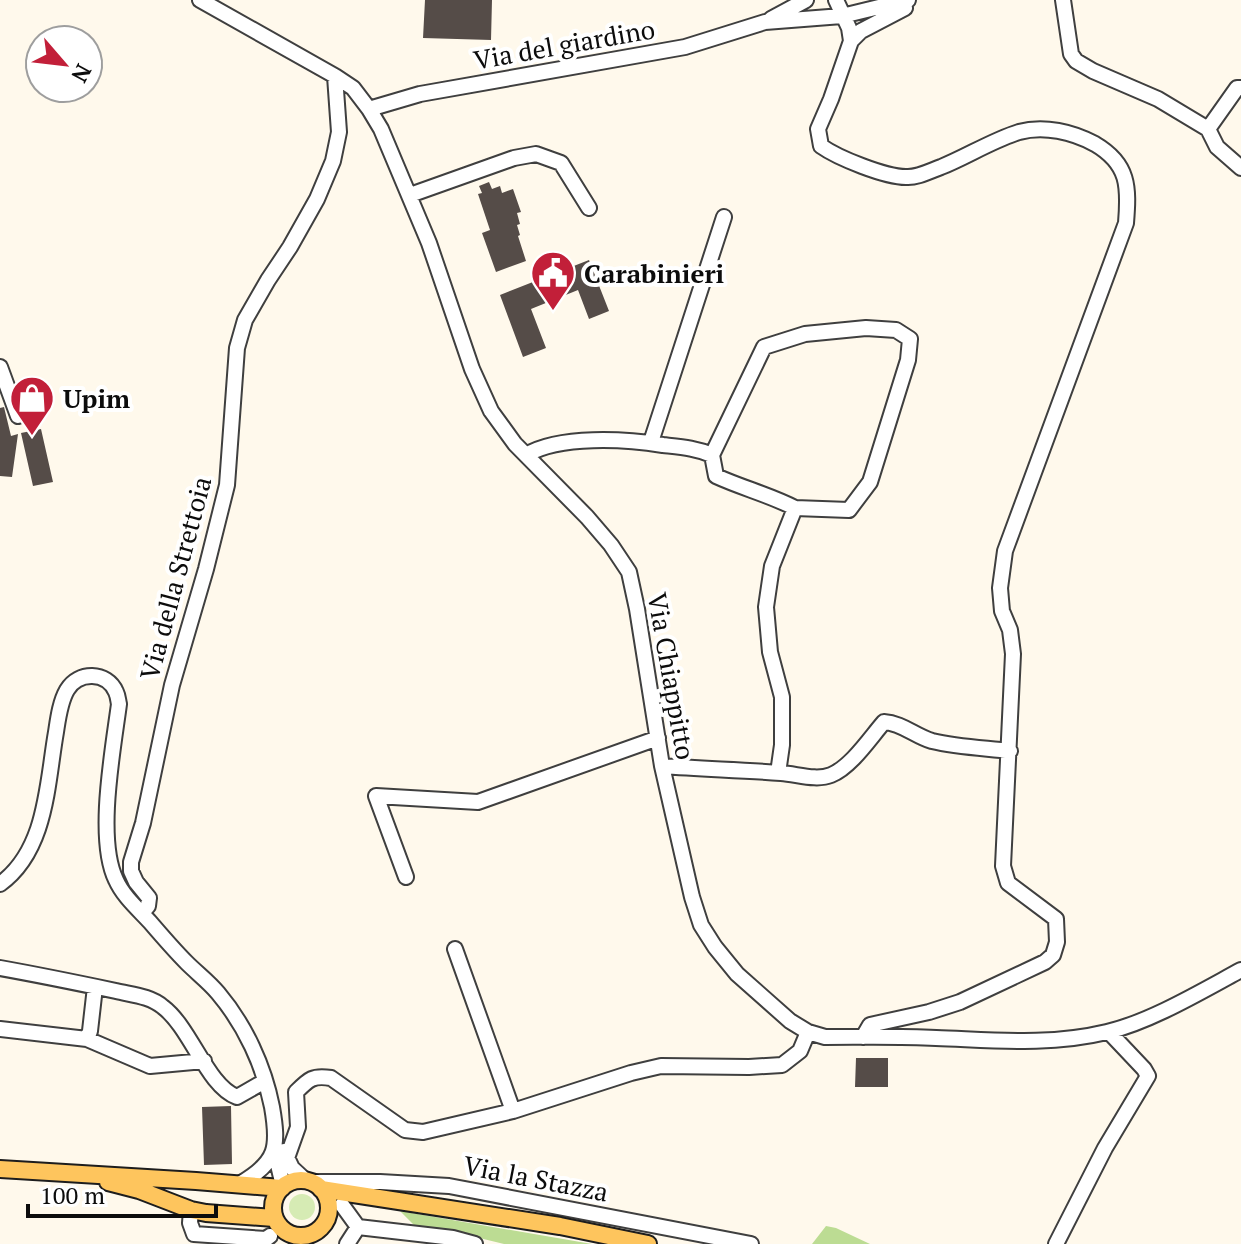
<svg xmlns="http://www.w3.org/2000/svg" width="1241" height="1244" viewBox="0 0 1241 1244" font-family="'PT Serif',serif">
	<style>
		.green { fill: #d6ebb4 }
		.forest { fill: #bcdc93 }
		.building { fill: #554c48 }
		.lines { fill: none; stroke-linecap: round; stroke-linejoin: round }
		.minor-casing { stroke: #3f3f3f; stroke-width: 18 }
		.major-casing { stroke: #1d1d1d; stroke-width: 20 }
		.minor { stroke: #fff; stroke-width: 14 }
		.major { stroke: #fec55d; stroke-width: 16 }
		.labels { text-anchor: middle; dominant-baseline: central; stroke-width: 8; stroke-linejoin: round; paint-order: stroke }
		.street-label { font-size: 26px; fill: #0c0c0c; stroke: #fff }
		.poi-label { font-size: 26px; font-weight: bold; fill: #0c0c0c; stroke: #fff; text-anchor: start }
	</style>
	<rect width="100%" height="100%" fill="#fff9ec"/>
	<!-- green -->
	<path class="green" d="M289 1207a13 13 0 1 1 26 0a13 13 0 1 1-26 0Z"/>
	<!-- forest -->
	<path class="forest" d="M400,1211L592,1244H504L455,1232L415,1226Z
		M826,1226L836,1228L870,1244H812Z"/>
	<!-- building -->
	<path class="building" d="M425,0H492L491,40L423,38Z
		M489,182L492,189L500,186L502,193L513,189L521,212L517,213L520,224L517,225L520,235L518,236L526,261L496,272L482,233L490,230L478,194L482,193L479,186Z
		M589,260L609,311L589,319L578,290L531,309L546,348L523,357L500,295Z
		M4,407L11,436L18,434L12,477L0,476V408Z
		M41,429L53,482L33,486L21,433Z
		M856,1058H888V1087H855Z
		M231,1106L232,1164L204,1165L202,1107Z"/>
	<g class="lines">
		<!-- minor casing -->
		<g class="minor-casing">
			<path id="minor" d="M200,0L335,76L353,88L369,109L381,129L429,243L472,369L491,411L515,444L587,517L611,545L629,572L637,609L662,766L692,897L701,925L715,947L737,974L790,1021L808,1032L825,1037C862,1037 899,1036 936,1038C994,1040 1049,1046 1107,1032C1150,1022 1202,991 1241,970
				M836,0L849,28L851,41L831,99L818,129L821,146C838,158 885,177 906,177C917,178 930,171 941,167C966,157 993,140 1019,132C1044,125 1073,132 1095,144C1129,164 1129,187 1126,223L1005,551L1000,588L1002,611L1010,630L1013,654L1003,866L1008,883L1056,919L1057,942L1053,955L1045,962L960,1002L929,1012L870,1025L863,1037
				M1063,0L1071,54L1076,61L1093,71L1158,99L1208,129L1217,147L1241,168
				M771,19L806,0
				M851,41L861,31L905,8
				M369,109L420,94L685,47L765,22L842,16L908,0
				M1208,129L1237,88H1241
				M410,195L514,158L536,154L561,163L589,208
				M0,367L18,416
				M651,442L724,217
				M526,455C560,435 625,439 663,445C681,447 696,448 712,455L716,476C742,488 770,495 795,508L772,566L766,607L770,652L782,697V745L778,773
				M712,455L764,347L805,334L866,328L896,330L910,339L908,360L870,482L849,510L795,508
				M662,766C702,769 742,770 781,773C797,774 816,781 831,775C851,767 870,738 884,722C902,723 915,736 932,741C957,747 984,748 1010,751
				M406,877L376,796L478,802L658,738
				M0,884C47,850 47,783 56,732C58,719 60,702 67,690C78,671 107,671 116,692C118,696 118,700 119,704C113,750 96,839 116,880C123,896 138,909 150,922C162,936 174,950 187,963C197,973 209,982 218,993C245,1025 264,1066 272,1107C279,1147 277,1162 241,1183
				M142,913L148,906L149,898L136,882L131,871V862L143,823L172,685L206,569L227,485L237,348L245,320L268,280L290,247L317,199L333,161L339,132L335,76
				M455,949L513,1111
				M0,968C39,975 78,983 116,991C133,995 150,996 163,1007C191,1028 207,1086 237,1097L265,1081
				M0,1029L87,1039L150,1066L204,1061
				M87,1039L90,1031L95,987
				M274,1148L283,1186
				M284,1151L292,1168L306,1181
				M287,1158L298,1127L296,1092C309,1079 313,1075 331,1078L405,1130L423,1132L513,1111L631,1073L661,1066L749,1067L782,1065L800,1051L808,1032
				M310,1182H380L449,1186L751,1244
				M342,1205L358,1227L453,1238L475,1244
				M191,1210L190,1223L194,1234L266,1239L270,1236
				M347,1244L358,1227
				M1056,1244L1105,1148L1148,1076L1144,1069L1109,1032"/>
		</g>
		<!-- major casing -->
		<g class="major-casing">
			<path id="major" d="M0,1169L196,1181L282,1188
				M273 1208a28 28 0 1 1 56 0a28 28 0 1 1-56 0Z
				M108,1182L139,1190L191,1210L206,1213L274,1218
				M321,1189L560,1226L648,1244"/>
		</g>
		<!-- minor -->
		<use href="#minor" class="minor"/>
		<!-- major -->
		<use href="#major" class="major"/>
	</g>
	<!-- icons -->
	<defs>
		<g id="civic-pin" transform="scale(2.3)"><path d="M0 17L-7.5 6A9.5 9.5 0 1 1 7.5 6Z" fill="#c21f39" stroke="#fff"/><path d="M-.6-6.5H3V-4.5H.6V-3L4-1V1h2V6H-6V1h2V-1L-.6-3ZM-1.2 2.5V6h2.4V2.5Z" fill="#fff"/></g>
		<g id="shop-pin" transform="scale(2.3)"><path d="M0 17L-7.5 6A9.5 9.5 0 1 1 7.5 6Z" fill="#c21f39" stroke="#fff"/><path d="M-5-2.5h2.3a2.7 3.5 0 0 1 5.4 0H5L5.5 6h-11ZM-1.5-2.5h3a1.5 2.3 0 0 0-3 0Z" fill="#fff"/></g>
	</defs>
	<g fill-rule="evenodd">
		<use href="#civic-pin" x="553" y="273"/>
		<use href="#shop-pin" x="32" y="398"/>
	</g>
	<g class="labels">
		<!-- street labels -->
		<g class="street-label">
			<text transform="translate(564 44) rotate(-10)">Via del giardino</text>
			<text transform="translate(175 578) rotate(-75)">Via della Strettoia</text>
			<text transform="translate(672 676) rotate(80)">Via Chiappitto</text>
			<text transform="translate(536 1178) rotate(11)">Via la Stazza</text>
		</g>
		<!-- poi labels -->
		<g class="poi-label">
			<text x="584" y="273">Carabinieri</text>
			<text x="63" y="398">Upim</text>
		</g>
	</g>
	<!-- north arrow -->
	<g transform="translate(64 64) rotate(118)"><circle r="38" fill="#ffffff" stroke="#9e9e9e" stroke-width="2"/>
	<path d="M0-6L14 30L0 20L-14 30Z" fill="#c21f39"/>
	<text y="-12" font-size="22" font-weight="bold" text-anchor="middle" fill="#0c0c0c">N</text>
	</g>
	<!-- scale -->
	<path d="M28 1204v12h188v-12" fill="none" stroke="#0c0c0c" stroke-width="4"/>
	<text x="40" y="1204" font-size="24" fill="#0c0c0c" stroke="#ffffff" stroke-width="6" paint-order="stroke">100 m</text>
</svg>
